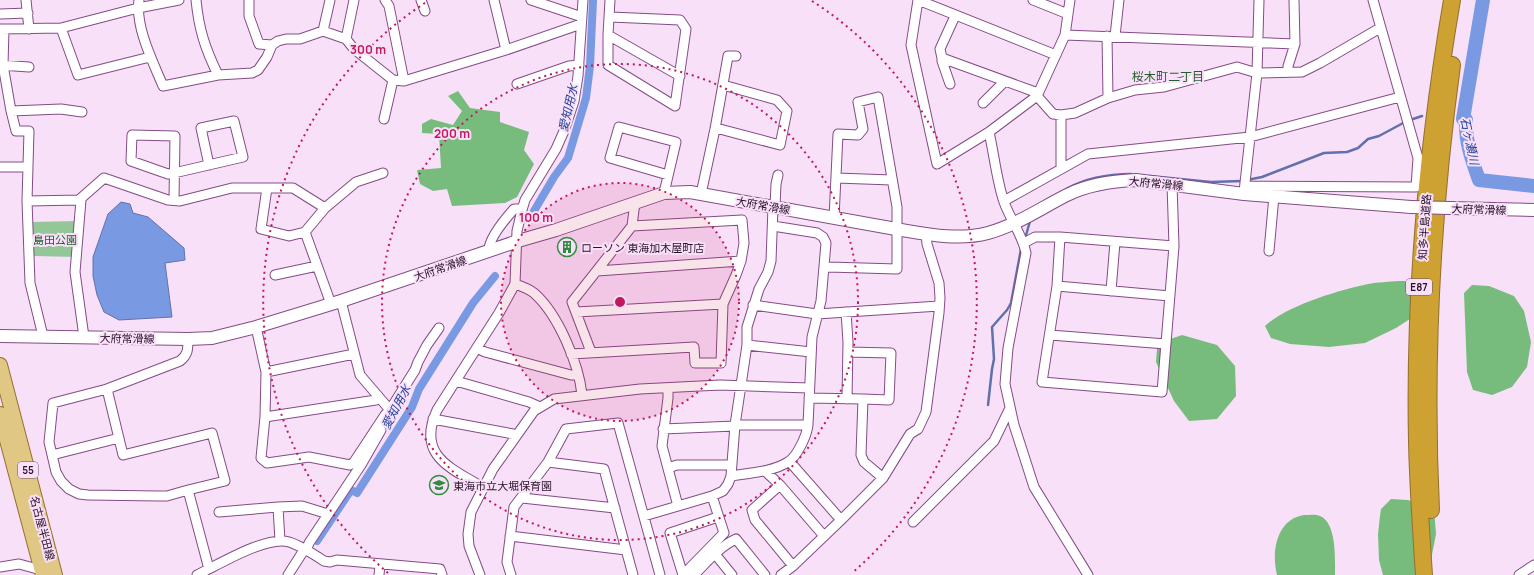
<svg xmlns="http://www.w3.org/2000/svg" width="1534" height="575" viewBox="0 0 1534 575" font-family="Manrope,'Noto Sans JP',sans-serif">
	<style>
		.green { fill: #94c797 }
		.forest { fill: #77bc7d }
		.water { fill: #7a99e3; stroke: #6271ac }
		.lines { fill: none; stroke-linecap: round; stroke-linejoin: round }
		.stream { stroke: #6271ac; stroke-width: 2.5 }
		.canal { stroke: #7a99e3; stroke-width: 8 }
		.river { stroke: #7a99e3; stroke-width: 14 }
		.street-casing { stroke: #834c84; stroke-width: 11 }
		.secondary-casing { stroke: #834c84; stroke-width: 14 }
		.primary-casing { stroke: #946f2f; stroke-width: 16 }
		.highway-casing { stroke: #946f2f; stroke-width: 18 }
		.street { stroke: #fff; stroke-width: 9 }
		.secondary { stroke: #fff; stroke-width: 12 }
		.primary { stroke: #e1c784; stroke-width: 14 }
		.highway { stroke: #cda132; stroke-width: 16 }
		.secondary-bridge-casing { stroke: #834c84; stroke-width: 14; stroke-linecap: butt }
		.secondary-bridge { stroke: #fff; stroke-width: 12 }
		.ring { fill: none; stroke: #c2185b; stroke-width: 2; stroke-dasharray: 2 4 }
		.labels { text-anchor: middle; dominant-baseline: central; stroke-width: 4; stroke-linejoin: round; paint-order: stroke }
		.shield { fill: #f9e0f9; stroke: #675068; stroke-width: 1 }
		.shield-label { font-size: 10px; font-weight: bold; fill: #29132a }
		.street-label { font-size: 11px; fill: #29132a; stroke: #f9e0f9 }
		.park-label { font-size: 11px; fill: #1c6328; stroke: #f9e0f9 }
		.poi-label { font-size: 11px; fill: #29132a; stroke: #f9e0f9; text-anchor: start }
		.neighbourhood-label { font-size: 12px; fill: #265f2d; stroke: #f9e0f9 }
		.water-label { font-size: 12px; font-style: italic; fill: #254297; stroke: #f9e0f9 }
		.centre { fill: #c2185b; stroke: #f9e0f9; stroke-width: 2 }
		.ring-label { font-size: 12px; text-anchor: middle; font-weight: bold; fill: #c2185b; stroke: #f9e0f9; stroke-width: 4; stroke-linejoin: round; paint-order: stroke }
	</style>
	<rect width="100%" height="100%" fill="#f9e0f9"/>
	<!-- green -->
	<path class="green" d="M78,221L76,257L34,256L32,222Z"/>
	<!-- forest -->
	<path class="forest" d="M458,91L470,108L500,112V122L529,132L524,150L534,164L517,197L505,203L452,206L447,189L433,191L420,184L417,170L441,168L439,134L422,133V124L431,119L453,125L462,111L448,96Z
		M1399,281H1405L1418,291L1413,317L1396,328L1365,343L1329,347L1290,344L1271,338L1265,326C1286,306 1339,290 1368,284C1378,282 1388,282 1399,281Z
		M1472,285L1489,286L1514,296L1524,311L1531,342L1527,367L1512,387L1492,395L1473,390L1467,372L1464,293Z
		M1182,335L1217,345L1235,366L1236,396L1217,419L1189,421L1174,401L1156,362L1157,349L1159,343Z
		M1391,499L1408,500L1434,509L1436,534L1428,575H1383L1379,560L1378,534L1380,516L1381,509Z
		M1304,515C1309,515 1316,514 1320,516C1337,523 1335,560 1335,575H1277C1271,551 1277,519 1304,515Z"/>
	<!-- water -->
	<path class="water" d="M121,202L130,204L133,213L148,217L184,248L185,260L165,263L172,317L119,320L104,312L97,295L93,276V257L108,214Z"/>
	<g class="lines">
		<!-- stream -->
		<path class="stream" d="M1410,120L1422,116
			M1150,176L1211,182L1242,181
			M1247,180L1262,177L1324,153L1347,152L1358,148L1368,139L1379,136L1405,122
			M1066,189C1086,178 1109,174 1131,174
			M1025,239L1030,221
			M988,405L992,369L994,359L992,327L1007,310L1011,303L1021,249"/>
		<!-- canal -->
		<path class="canal" d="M534,211L554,177L568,158L586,98L590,66L593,0
			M317,541L351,490L357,493L412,407L419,389L473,303L495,276"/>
		<!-- river -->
		<path class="river" d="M1483,0L1463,119L1466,120C1465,142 1472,160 1479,180L1534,186"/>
		<!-- street casing -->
		<g class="street-casing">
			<path id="street" d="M26,0L29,29
				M139,0C135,27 153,62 163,86L218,75L252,73L258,70L267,57L272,45L278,41L286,39H300L323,31L346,39L354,49L393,80L404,81L506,50L581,24
				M196,0C199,30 205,48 218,75
				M249,0V16L259,44L272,45
				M385,0L389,6L404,81
				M421,0L425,11
				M494,0L506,50
				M531,0L582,17
				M918,0L911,45L937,164L989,132L1037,96L1065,35L1070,0
				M918,0L1056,55
				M1033,0L1068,14
				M0,14L28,13
				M955,16L940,49L942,58L1038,93
				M610,17L680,20L686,29L675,106L608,65V35L610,0
				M61,28L78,75L150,57
				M0,29L61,28L138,8L179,0
				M4,29L3,65L11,111L16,131H29L27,201L81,200L75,272L84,337
				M323,31L330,0
				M608,35L680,76
				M1065,35L1295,44L1294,0
				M1107,36L1108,98
				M1115,36L1119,0
				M346,39L354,0
				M942,58V61L950,84
				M0,65L29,67
				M1288,72V66L1295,44
				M517,84L569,66L579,65
				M1037,96L1053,114L1061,115L1075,113L1108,98L1135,90L1164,87L1237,67L1257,73L1302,72L1320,63L1380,28
				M983,103L1005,81
				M11,111L61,109L82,112
				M384,119L393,80
				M716,128L780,145L787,111L777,100L723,85
				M989,132C994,154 997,182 1004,202C1010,219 1023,236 1026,253L1008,348L1005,384L1014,425L1034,487L1088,575
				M0,167H27
				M1061,169V115
				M836,178L892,180
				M1245,186L1416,187L1418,158L1373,0
				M267,188L261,229L289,236L305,232L325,208
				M1244,192L1257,73L1259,0
				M664,193L676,142L619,127L610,158L668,175
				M701,194L715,129L728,56H736
				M79,200L104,178L168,200L180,201L232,188H293L325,208L356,182L383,173
				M174,200L175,136L132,135L131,161L168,174L174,173L243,157L234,121L201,128L209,165
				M27,201L30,283L43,336
				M1004,201L1088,154L1250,137L1400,97
				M775,207L776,184L778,175
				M305,232L331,304
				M1060,237L1174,246
				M1024,243L1035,237H1060L1057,286L1042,382L1162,392L1174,246L1172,184
				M489,251C488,239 506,218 514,209H522
				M1269,251L1274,196
				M828,267L897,269V207L878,97L858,102L863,129L858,135L838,134L834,218
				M597,271L741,261
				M275,275L317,266
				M515,284C521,286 529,289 534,293C558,314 579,364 582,395
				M1057,286L1170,296
				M1111,291L1115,242
				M341,301L360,375L390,410
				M753,305L817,314L939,306
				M576,312L723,304
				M846,312L848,342L847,399
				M256,327L266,372L265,417L261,458L267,463L309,457L350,465L354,462L385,415
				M1050,335L1166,344
				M188,339C188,349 188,355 180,361L107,389L123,455L212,433L225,481L188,490L209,569
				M747,345L811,352
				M477,348L485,352L571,375H578
				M591,352L572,302L632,226L635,202
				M848,352L891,353L889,400L863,399
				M571,354L694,347L695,363H721L723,304L736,275L741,261L744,243L742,220L632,226
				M266,372L354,354
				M456,381L529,402L540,407
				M668,388V398L662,446L678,506
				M107,389L53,403L49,442L56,472L61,481L69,489L79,494L88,495L159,496H167L188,490
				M809,398L863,399L861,455L864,462L883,478
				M265,417L376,400L379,398
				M387,419L388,418L385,415L390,410L415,370L418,362L427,345L439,328
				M433,419L513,434L516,436
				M735,425H808
				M663,429L735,426
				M52,455L119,438
				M548,462L604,469L633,575
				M790,462L841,520L883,478L910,434L918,429L926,412L939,313L940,298L939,283L927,244L926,234
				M668,468L677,465H732
				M765,471L780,485L824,536
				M731,476C749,473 772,472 788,462C797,457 807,435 808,425L812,337L821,301L826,243L823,237L817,233L773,226
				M780,485L752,510L755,520L793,566
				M484,488C451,468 416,456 437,410L499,313L515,284L517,231L522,210L525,200L556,149L564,131L574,101L578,76L583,0
				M712,496L724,533L683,575L670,533L718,517
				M522,498L615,508
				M278,507L302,506L328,514
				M219,512L278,507L280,541
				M644,516L712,496L723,491L728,484L731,476L735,425L747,345V327L759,289L768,272L771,261L773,207
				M913,522L994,441L1010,408
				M510,536L626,550
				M306,551L309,543L361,465L381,430
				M715,554L732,575
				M0,567L19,564L45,571
				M197,575C218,565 267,535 289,542C299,545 315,555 324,561L330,562L337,560L440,569L442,575
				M288,575L304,550
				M379,575L380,565
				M480,575L469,546L468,534L471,512L493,469L534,411L554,399L640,389L720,385L809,388
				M511,575L507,562L514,507L548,462L566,429L618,423L660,575
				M694,575C707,562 719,547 736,539L765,575
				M781,575L793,566L841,520
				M1519,575L1534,565"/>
		</g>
		<!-- secondary casing -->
		<g class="secondary-casing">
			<path id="secondary" d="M1450,208L1534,210
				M0,336L188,339L212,338L256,327L341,301L518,241L556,230L664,193L690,192L896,229C926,234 958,241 988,233C1017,225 1041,208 1067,195C1089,184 1112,181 1136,180L1244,194L1411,207"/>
		</g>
		<!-- primary casing -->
		<g class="primary-casing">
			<path id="primary" d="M0,365L55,575
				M0,414L43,575"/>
		</g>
		<!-- highway casing -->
		<g class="highway-casing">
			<path id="highway" d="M1431,510C1424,362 1432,212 1452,65
				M1424,575C1421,531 1418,487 1417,442C1414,294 1427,146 1452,0"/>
		</g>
		<!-- street -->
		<use href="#street" class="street"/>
		<!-- secondary -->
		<use href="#secondary" class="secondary"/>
		<!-- primary -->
		<use href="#primary" class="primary"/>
		<!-- highway -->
		<use href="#highway" class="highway"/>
		<!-- secondary-bridge casing -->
		<g class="secondary-bridge-casing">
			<path id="secondary-bridge" d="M1411,207L1450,208"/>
		</g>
		<!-- secondary-bridge -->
		<use href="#secondary-bridge" class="secondary-bridge"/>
	</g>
	<!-- distance rings -->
	<circle cx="620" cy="302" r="119" fill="#c2185b" fill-opacity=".12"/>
	<g class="ring">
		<circle cx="620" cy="302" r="119"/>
		<circle cx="620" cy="302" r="238"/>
		<path d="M388 573A357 357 0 0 1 428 1M812 1A357 357 0 0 1 852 573"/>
	</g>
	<!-- icons -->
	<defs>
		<g id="building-ring" transform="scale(1)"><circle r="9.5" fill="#f9e0f9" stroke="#2f8c3e" stroke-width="1.5"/><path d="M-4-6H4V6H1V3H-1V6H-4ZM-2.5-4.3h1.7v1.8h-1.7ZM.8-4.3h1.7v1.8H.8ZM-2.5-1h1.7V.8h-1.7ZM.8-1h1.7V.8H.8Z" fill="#2f8c3e"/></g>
		<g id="school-ring" transform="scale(1)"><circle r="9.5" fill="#f9e0f9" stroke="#2f8c3e" stroke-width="1.5"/><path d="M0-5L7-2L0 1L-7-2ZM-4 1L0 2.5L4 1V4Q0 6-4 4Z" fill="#2f8c3e"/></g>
	</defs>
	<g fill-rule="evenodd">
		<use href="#building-ring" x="567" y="247"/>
		<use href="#school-ring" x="439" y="485"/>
	</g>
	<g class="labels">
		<!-- shield labels -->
		<g class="shield">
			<rect x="1406" y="279" width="26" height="16" rx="3"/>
			<rect x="18" y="462" width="20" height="16" rx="3"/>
		</g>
		<g class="shield-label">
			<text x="1419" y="287">E87</text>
			<text x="28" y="470">55</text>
		</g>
		<!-- street labels -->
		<g class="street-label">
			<text transform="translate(1156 183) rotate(5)">大府常滑線</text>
			<text transform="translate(763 205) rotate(10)">大府常滑線</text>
			<text transform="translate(1479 209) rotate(2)">大府常滑線</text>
			<text transform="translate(1424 227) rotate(-86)">知多半島道路</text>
			<text transform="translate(440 268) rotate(-19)">大府常滑線</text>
			<text transform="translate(127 338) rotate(1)">大府常滑線</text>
			<text transform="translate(43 528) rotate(75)">名古屋半田線</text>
		</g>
		<!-- park labels -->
		<g class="park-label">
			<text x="55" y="239">島田公園</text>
		</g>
		<!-- poi labels -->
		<g class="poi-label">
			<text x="581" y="247">ローソン 東海加木屋町店</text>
			<text x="453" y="485">東海市立大堀保育園</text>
		</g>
		<!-- neighbourhood labels -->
		<g class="neighbourhood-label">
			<text x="1168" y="76">桜木町二丁目</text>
		</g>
		<!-- water labels -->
		<g class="water-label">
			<text transform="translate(568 108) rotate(-77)">愛知用水</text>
			<text transform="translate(1470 141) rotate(78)">石ヶ瀬川</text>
			<text transform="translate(396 407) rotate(-62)">愛知用水</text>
		</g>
	</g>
	<circle cx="620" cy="302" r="6" class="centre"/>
	<g class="ring-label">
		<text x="368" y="54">300 m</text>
		<text x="452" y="138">200 m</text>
		<text x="536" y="222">100 m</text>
	</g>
</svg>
